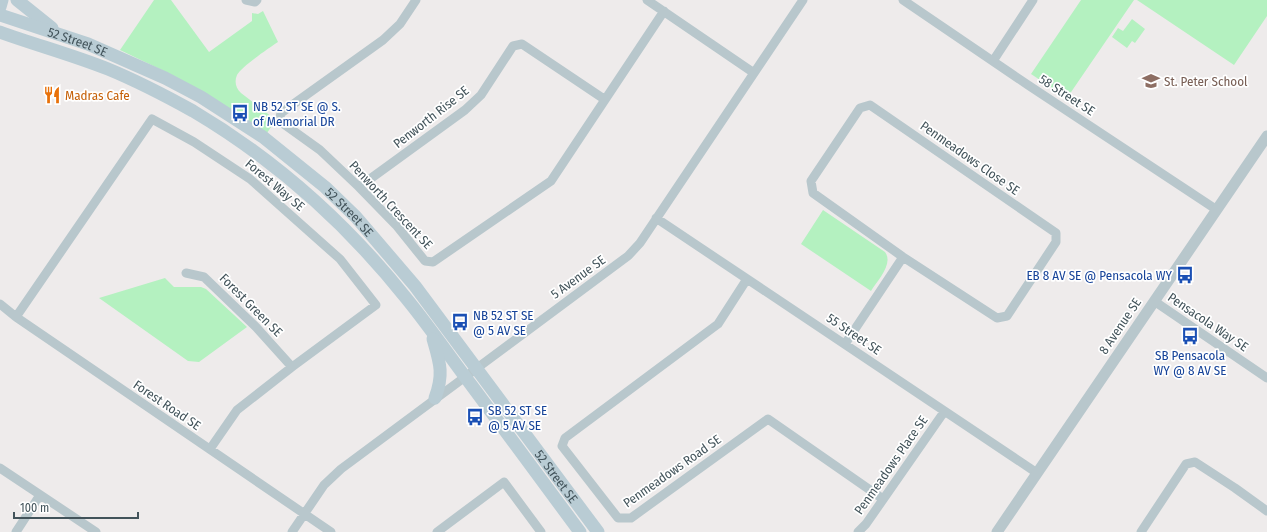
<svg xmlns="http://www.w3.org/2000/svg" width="1267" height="532" viewBox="0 0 1267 532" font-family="'Fira Sans Condensed',sans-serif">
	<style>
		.green { fill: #b4f1c0 }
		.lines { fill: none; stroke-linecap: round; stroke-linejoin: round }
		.minor { stroke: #b8c7cc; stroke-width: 9 }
		.tertiary { stroke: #b8c7cc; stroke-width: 11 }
		.secondary { stroke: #b9ccd4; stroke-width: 13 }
		.labels { text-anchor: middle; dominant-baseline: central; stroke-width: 3.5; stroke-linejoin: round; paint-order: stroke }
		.street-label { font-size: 13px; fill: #42535a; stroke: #fff }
		.education-label { font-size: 13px; fill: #785e54; stroke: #fff; text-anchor: start }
		.food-label { font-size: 13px; fill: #c56008; stroke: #fff; text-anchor: start }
		.transit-label { font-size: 13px; fill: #164399; stroke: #fff; text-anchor: start }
	</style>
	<rect width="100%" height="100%" fill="#eeebeb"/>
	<!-- green -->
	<path class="green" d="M154,0H171L209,52L252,21V13L258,14L263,11L278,42C269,48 241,67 237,75C234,82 236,88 241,93L272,117L273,124L267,133L170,74L120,50Z
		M1081,0H1134L1067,98L1031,74Z
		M1137,0H1267V16L1234,65Z
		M1132,19L1145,29L1135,43L1132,41L1127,48L1112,37L1118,28L1123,31Z
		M823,210L885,252C894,264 877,281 871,291L801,244Z
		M165,278L174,287H201L206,289L247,327L199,362L188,361L99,298Z"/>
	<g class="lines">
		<!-- minor -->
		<path class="minor" d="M246,0L255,2L257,0
			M416,0L400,24L383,40L281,113L280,117L281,122L320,150L359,187L396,225L425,261L433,262L551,181L664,11
			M647,0L754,73
			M903,0L1028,85L1217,210
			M993,61L1033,0
			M870,105L1056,233V242L1007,316L997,318L903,257L813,193L811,181L860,108Z
			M359,187L465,110L481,95L513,46L522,44L604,99
			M656,218L1037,473
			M186,273L204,277L256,327L292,367
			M747,279L718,324L565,438L562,446L618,518H631L768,419L883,499
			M1154,301L1267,378
			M0,304L16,317L331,532
			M16,317L152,119L194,142L250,179L340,259L376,305L292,367L237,410L210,449
			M845,344L903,257
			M0,468L96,532
			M16,532L40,495
			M292,532L324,485L341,469L628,256L640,243L803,0
			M437,532L504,482L541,532
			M858,532L866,524L944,412
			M1141,532L1186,464L1195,462L1235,488L1267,511"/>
		<!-- tertiary -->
		<path class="tertiary" d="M997,532L1267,136"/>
		<!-- secondary -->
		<g class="secondary">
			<path d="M17,0L52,28"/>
			<path d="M0,7L2,0"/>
			<path id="s1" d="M0,15L88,44L165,78L201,97L263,137L325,187L356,217L415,286L598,532"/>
			<path d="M0,32C36,45 73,55 108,69C137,81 166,96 193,111C274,159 347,224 406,298C429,326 450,357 472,386C508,435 544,483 580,532"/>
			<path d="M433,339C440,363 444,374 435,398"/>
		</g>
	</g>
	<!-- icons -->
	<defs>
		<g id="school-bare" transform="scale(1.38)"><path d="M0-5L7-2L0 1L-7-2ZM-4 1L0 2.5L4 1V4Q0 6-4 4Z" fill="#8d6e63" stroke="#fff" stroke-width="2.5" paint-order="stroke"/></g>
		<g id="restaurant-bare" transform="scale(1.38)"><path d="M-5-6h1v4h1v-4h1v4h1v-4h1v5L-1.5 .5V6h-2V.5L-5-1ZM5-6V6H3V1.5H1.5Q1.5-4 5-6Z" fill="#e8710a" stroke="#fff" stroke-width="2.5" paint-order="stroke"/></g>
		<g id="bus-bare" transform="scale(1.38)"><path d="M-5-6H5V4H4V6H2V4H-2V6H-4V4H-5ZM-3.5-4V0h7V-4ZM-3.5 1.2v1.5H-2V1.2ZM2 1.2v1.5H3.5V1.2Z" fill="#1a4fb4" stroke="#fff" stroke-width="2.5" paint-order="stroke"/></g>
	</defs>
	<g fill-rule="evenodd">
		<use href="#school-bare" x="1151" y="81"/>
		<use href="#restaurant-bare" x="52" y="95"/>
		<use href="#bus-bare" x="240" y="113"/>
		<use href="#bus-bare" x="1185" y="275"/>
		<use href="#bus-bare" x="460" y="322"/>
		<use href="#bus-bare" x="1190" y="336"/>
		<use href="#bus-bare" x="475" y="417"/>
	</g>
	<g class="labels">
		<!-- street labels -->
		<g class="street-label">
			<text stroke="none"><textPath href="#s1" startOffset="82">52 Street SE</textPath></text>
			<text transform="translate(1067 95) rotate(33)">58 Street SE</text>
			<text transform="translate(431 117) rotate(-38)">Penworth Rise SE</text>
			<text transform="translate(970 158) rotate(35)">Penmeadows Close SE</text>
			<text transform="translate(275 185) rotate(40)">Forest Way SE</text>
			<text transform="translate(391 205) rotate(47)">Penworth Crescent SE</text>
			<text stroke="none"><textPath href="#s1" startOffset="406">52 Street SE</textPath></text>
			<text transform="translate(578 277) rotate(-36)">5 Avenue SE</text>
			<text transform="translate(251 305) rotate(45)">Forest Green SE</text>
			<text transform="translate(1208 322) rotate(34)">Pensacola Way SE</text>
			<text transform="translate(1120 326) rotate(-56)">8 Avenue SE</text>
			<text transform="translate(854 334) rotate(34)">55 Street SE</text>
			<text transform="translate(167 405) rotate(34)">Forest Road SE</text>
			<text transform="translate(891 465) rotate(-55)">Penmeadows Place SE</text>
			<text transform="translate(672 471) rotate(-35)">Penmeadows Road SE</text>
			<text stroke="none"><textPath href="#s1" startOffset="742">52 Street SE</textPath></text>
		</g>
		<!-- education labels -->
		<g class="education-label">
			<text x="1164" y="81">St. Peter School</text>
		</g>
		<!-- food labels -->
		<g class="food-label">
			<text x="65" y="95">Madras Cafe</text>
		</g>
		<!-- transit labels -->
		<g class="transit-label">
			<text x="253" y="106">NB 52 ST SE @ S.<tspan x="253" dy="15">of Memorial DR</tspan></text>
			<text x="1172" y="275" text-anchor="end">EB 8 AV SE @ Pensacola WY</text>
			<text x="473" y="315">NB 52 ST SE<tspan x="473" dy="15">@ 5 AV SE</tspan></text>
			<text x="1190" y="355" text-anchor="middle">SB Pensacola<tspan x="1190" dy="15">WY @ 8 AV SE</tspan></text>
			<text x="488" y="410">SB 52 ST SE<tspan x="488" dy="15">@ 5 AV SE</tspan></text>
		</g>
	</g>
	<!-- scale -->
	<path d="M14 512v6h124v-6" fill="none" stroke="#42535a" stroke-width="2"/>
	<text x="20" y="512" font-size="12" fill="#42535a" stroke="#ffffff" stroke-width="3" paint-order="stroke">100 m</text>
</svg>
